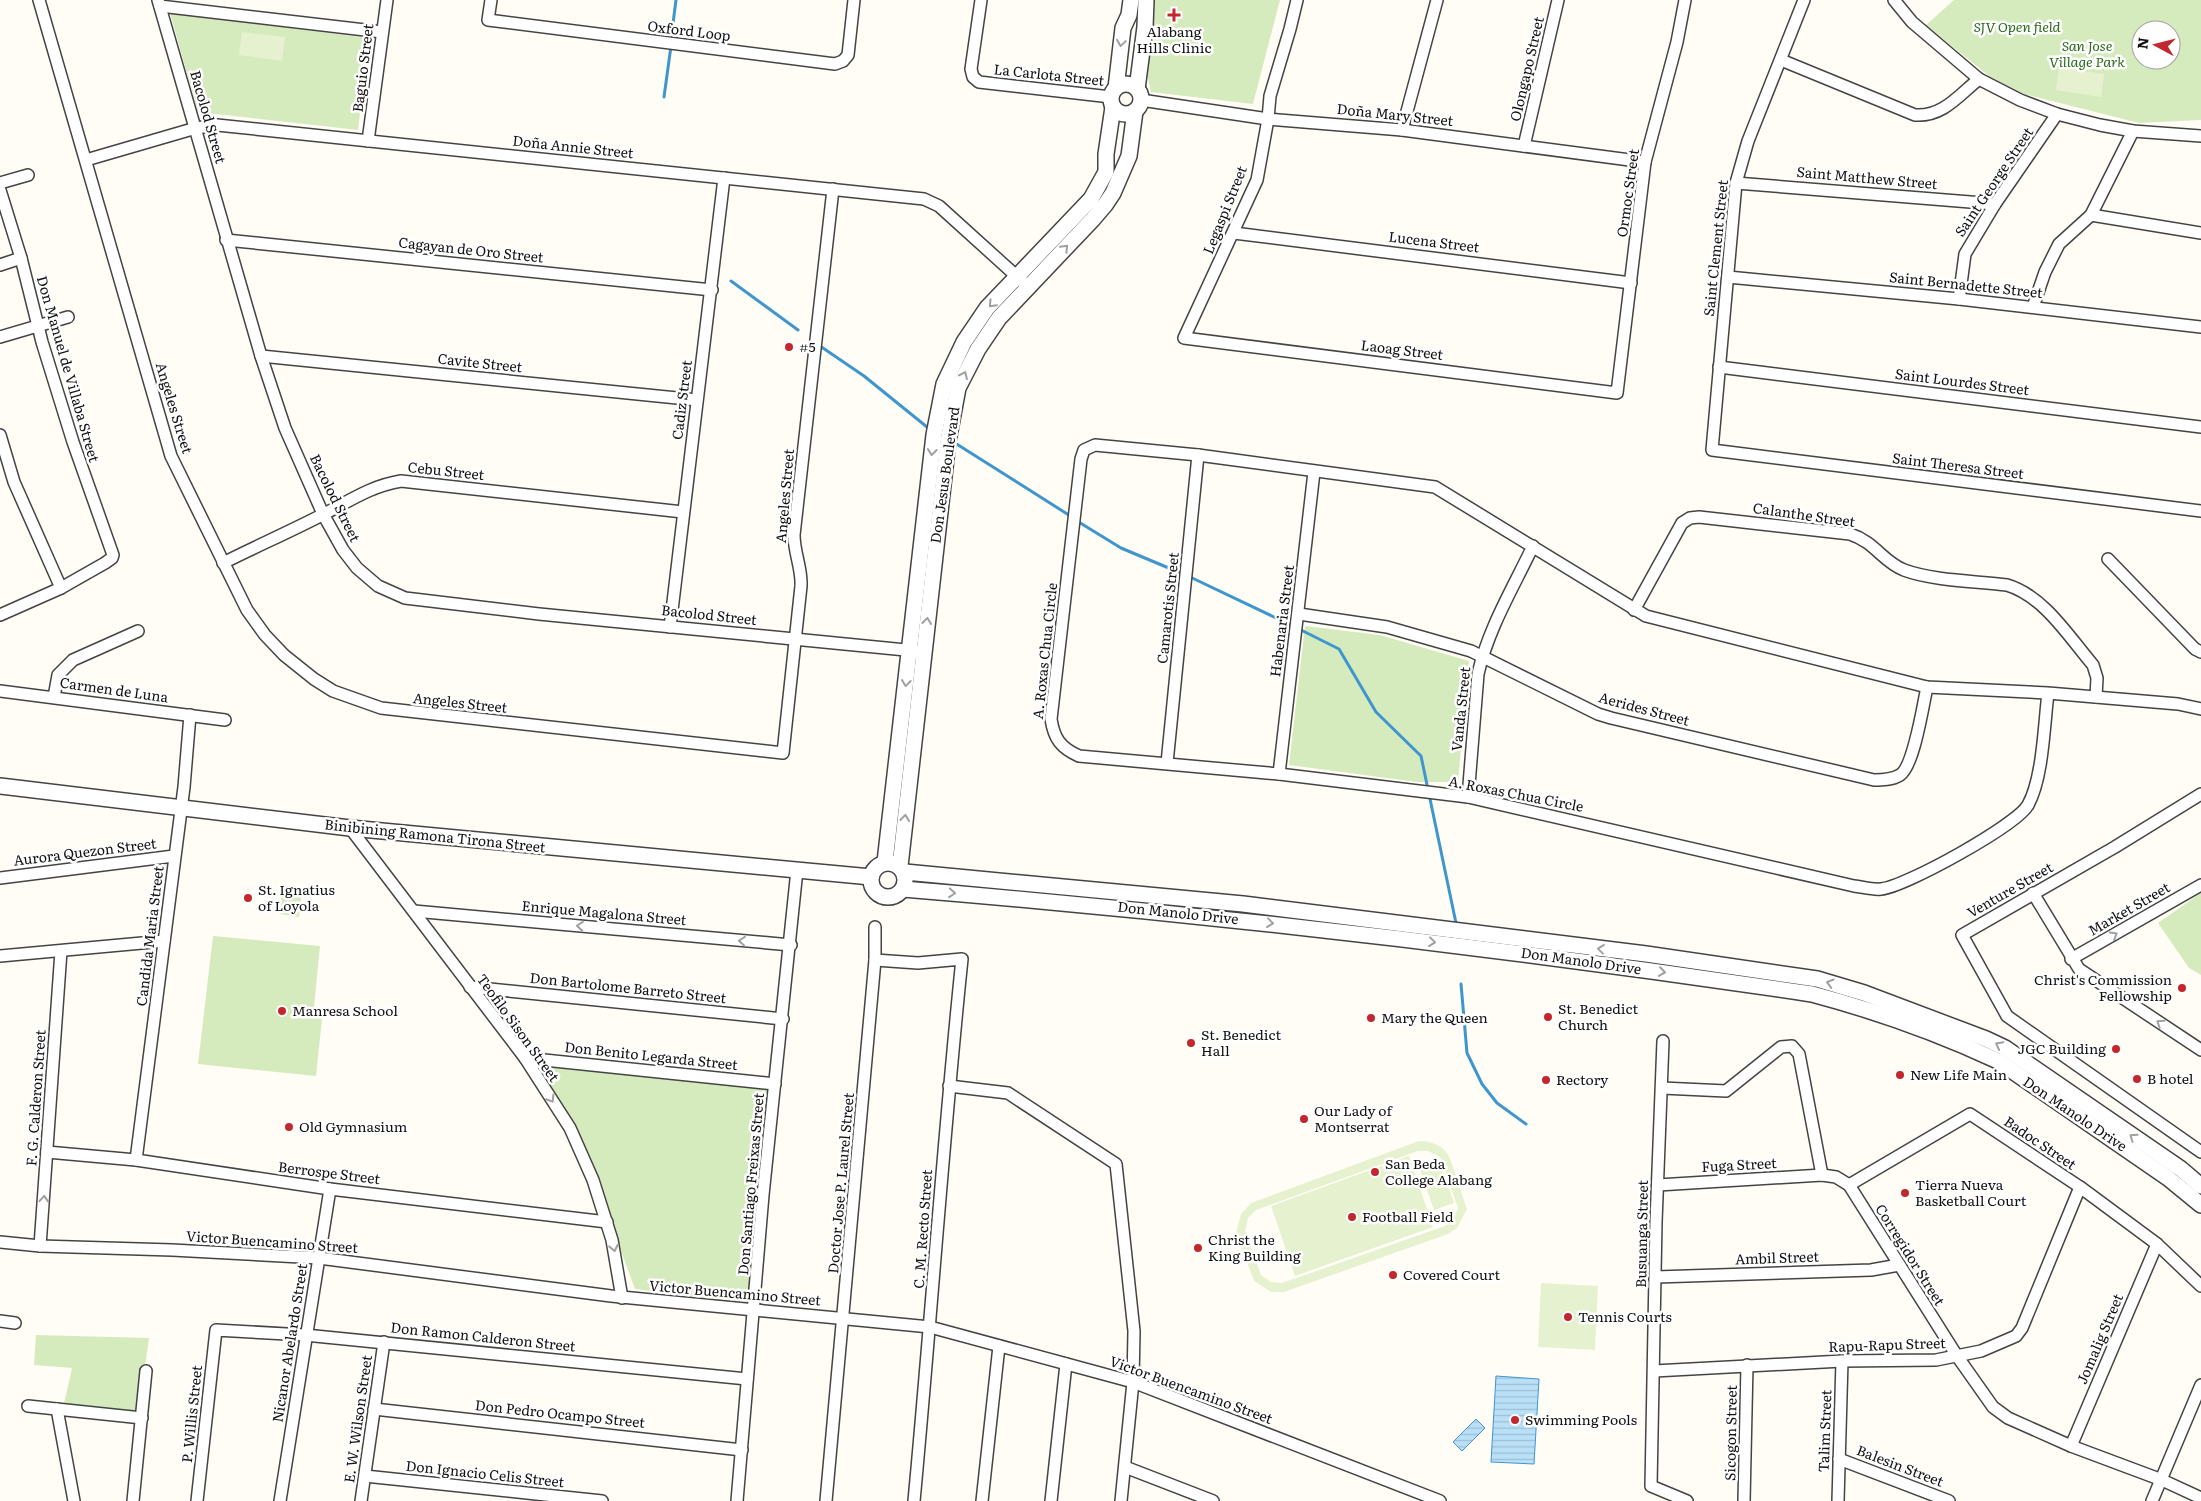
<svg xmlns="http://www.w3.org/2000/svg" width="2201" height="1501" viewBox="0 0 2201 1501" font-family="Literata,serif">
<defs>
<pattern id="water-rules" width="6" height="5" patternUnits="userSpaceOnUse" patternTransform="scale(1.25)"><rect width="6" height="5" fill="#b9e0f7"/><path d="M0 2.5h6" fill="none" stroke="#9ebfd3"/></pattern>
</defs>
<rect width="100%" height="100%" fill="#fffdf5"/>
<g fill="#d5ebbd" fill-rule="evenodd">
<path d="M1153 0H1280L1253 104 1151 92 1146 70Z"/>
<path d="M1954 0H2201V120L2139 123 2024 94 1989 76 1926 25ZM2141 30H2171V60H2141Z"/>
<path d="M170 13 369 38 358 130 198 112Z"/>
<path d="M1305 626 1380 635 1469 661 1458 782H1417L1289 765Z"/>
<path d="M283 887 302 889 299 917 279 914Z"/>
<path d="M2201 893V975L2189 968 2158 923Z"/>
<path d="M213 936 320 946 313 1017 322 1019 316 1076 198 1064Z"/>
<path d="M540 1067 773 1085 749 1304 635 1289 589 1163Z"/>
<path d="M36 1335 149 1338 138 1416 63 1408 72 1368 34 1365Z"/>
</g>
<g fill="#e6f2cf" fill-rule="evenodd">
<path d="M242 32 285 37 282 61 239 55Z"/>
<path d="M2059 68 2104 74 2101 97 2056 90Z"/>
<path d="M1419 1141C1430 1141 1440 1144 1447 1153 1453 1163 1462 1196 1467 1209L1457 1228 1448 1234 1284 1292H1271L1254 1281 1236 1233 1241 1214 1251 1203ZM1418 1151H1428L1440 1157 1458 1208 1453 1220 1445 1226 1282 1283 1271 1282 1261 1275 1245 1231 1248 1218 1256 1210Z"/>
<path d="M1409 1156 1433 1227 1295 1276 1271 1206Z"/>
<path d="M1440 1163 1454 1203 1434 1210 1420 1170Z"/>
<path d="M1541 1283 1598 1286 1595 1350 1538 1347Z"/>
</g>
<g fill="url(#water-rules)" stroke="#3f96cf">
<path d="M1496 1376 1539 1379 1534 1464 1491 1462Z"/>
<path d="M1476 1419 1485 1428 1462 1451 1453 1442Z"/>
</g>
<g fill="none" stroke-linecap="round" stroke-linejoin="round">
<g stroke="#3f96cf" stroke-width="3">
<path d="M671 39 676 0"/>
<path d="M664 97 671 46"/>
<path d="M731 281 798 330"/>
<path d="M820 346 864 376 927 427"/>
<path d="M955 443 1072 517"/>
<path d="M1077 521 1121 548 1183 574"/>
<path d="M1188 576 1293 626"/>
<path d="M1299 629 1339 649 1376 712 1421 756 1456 923"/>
<path d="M1461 984 1467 1053 1482 1084 1497 1103 1526 1124"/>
</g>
<g stroke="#444" stroke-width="14">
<g id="minor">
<path d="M39 0 171 456 247 610 265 635 284 655 314 679 333 691 381 708 783 753 801 586C802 568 794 553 794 535L833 189"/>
<path d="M158 0 261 356 285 428 323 514 343 550 357 568 378 586 405 598 539 614 916 651"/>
<path d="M491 0 488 20 835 64 843 61 848 55 854 0"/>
<path d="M981 0 971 69 973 77 979 82 1111 97"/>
<path d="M1297 0 1290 29 1270 96 1268 119 1257 180 1184 338 1617 393 1645 162 1677 42 1685 0"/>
<path d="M1804 0 1748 141 1736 183 1712 450 2201 511"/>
<path d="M1894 0 1912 22 1979 79 2020 100 2057 114 2100 125 2133 131 2201 136"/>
<path d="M160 6 382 32"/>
<path d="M1781 60 1915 115C1943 117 1959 95 1979 79"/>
<path d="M1141 100 1268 119 1402 130 1645 162"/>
<path d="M1402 130 1437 0"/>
<path d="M368 141 387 0"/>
<path d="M1524 146 1558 0"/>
<path d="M86 160 196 128 217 125 924 199 939 206 1023 282"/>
<path d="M0 183 28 175"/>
<path d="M1736 183 1995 204"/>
<path d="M0 190 21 258 42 342 73 442 113 555 112 558 105 563 61 588 0 615"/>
<path d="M2091 215 2201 233"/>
<path d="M1234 233 1631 283"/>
<path d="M226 240 712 290"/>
<path d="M0 265 21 258"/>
<path d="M1728 277 1959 299 2201 327"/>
<path d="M1959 299 1965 254 1995 204 2057 114"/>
<path d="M2033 307 2045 272 2059 244 2091 215 2133 131"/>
<path d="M0 337 68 317"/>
<path d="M261 356 697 400"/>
<path d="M1719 367 2201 427"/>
<path d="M0 435 14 482 61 588"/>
<path d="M2108 559 2195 649 2201 652"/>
<path d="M223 563C257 546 291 531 324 514 351 500 371 486 401 481L683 512"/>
<path d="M1634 610 1682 523 1690 518 1699 517 1850 534C1875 542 1883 562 1904 570 1934 581 1975 581 2007 585 2044 596 2069 637 2093 665L2097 678 2096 697"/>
<path d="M1299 614 1387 627 1471 651 1598 714 1611 718 1874 780C1882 780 1892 780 1900 775 1914 766 1923 705 1927 687"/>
<path d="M670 627 724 178"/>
<path d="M0 691 225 720"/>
<path d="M2048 693C2044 725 2043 778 2028 805 2017 825 1905 887 1881 889 1872 890 1863 887 1854 886L1468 797 1279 774 1079 756C1061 748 1054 739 1051 719L1081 459 1084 450 1095 445 1198 455 1435 487 1646 616 1927 687 2048 693 2178 704 2201 709"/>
<path d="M54 697 58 675 73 660 138 631"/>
<path d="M1167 763 1198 455"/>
<path d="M1279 774 1314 472"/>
<path d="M2201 794 2115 847 1962 935 2007 1016 2201 1152"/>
<path d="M1468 797 1478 674C1488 629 1513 588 1533 546"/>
<path d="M350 828 525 1058 570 1128 593 1180 612 1240 622 1298"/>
<path d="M0 878 174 856"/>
<path d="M2033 893 2079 969 2201 1050"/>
<path d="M414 911 791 945"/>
<path d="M0 956 164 941"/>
<path d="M2071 959 2201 885"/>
<path d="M875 960 918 963 962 959C943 1140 931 1321 914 1501"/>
<path d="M470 987 783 1019"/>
<path d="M1663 1041 1656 1222 1651 1486 1687 1501"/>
<path d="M525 1058 775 1084"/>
<path d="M949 1086 1008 1093 1116 1164 1134 1331 1133 1382 1121 1501"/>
<path d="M1662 1088 1726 1091 1781 1047 1792 1046 1799 1054 1822 1175"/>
<path d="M47 1152 136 1160 330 1189 607 1222"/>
<path d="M136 1160 184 787 190 715"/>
<path d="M1658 1185 1822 1175 1836 1177 1849 1185 1957 1356 1993 1407 2008 1418 2071 1446 2162 1480 2201 1498"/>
<path d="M1849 1185 1970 1114 2080 1187 2157 1244 2201 1286"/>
<path d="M0 1242 40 1246 172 1250 319 1258 611 1296 930 1327 1133 1382 1440 1501"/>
<path d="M40 1246 61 951"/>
<path d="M1656 1277 1871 1270 1899 1265"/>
<path d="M0 1321 15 1323"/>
<path d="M1654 1371 1842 1361 1936 1360 1981 1351 2016 1336 2022 1328 2080 1187"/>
<path d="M28 1406 142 1418"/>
<path d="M57 1409 74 1501"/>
<path d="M374 1409 742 1450"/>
<path d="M2071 1446 2157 1244"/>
<path d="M1839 1459 1949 1501"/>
<path d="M1125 1467 1213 1501"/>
<path d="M365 1476 602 1501"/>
<path d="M133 1501 146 1371"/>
<path d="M197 1501 216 1330 305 1335 747 1379"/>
<path d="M280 1501 330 1189"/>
<path d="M361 1501 384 1342"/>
<path d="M737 1501 763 1195 797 870"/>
<path d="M826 1501 875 960V927"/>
<path d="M982 1501 999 1346"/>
<path d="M1051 1501 1066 1364"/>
<path d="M1744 1501 1747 1365"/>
<path d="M1838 1501 1842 1361"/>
<path d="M2152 1501 2201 1385"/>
</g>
</g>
<g stroke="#444" stroke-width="18">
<g id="tertiary">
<circle cx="1126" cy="99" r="15"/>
<path d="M1116 88 1123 28 1129 15 1131 0"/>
<path d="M1137 89 1145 27 1146 0"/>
<path d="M0 786 350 828 871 877"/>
<path d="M885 862 934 435 944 384 964 342 987 308 1091 199 1106 172V154L1113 107"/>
<circle cx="888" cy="880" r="17"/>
<path d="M900 866 948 441 958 388 978 349 999 318 1093 219 1105 205 1113 193 1129 156 1135 111"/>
<path d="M905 872 1243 904 1646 954 1817 979 1864 993 1986 1039 2005 1048 2181 1169 2201 1186"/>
<path d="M903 889C1208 914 1510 949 1812 994 1876 1011 1938 1033 1998 1061L2168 1178 2201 1205"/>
</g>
</g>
<use href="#minor" stroke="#fff" stroke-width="11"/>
<use href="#tertiary" stroke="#fff" stroke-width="15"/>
</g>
<defs><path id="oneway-chevron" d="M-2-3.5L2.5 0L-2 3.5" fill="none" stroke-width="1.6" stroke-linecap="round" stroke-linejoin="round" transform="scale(1.25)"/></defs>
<g stroke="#a0a0a0">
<use href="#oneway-chevron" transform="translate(1121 43) rotate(98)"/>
<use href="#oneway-chevron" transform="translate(1065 248) rotate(-46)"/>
<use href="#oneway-chevron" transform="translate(992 304) rotate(133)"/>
<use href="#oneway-chevron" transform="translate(964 375) rotate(-65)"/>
<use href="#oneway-chevron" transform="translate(932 452) rotate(96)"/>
<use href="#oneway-chevron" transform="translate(927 621) rotate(-83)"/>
<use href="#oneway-chevron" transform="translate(906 683) rotate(97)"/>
<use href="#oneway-chevron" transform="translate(905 818) rotate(-84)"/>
<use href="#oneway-chevron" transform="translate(952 893) rotate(5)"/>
<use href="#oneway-chevron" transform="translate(1270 923) rotate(7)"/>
<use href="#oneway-chevron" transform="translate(580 926) rotate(-175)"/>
<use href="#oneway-chevron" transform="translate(2114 935) rotate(-30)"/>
<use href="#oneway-chevron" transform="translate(742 941) rotate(-175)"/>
<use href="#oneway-chevron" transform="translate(1432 942) rotate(7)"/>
<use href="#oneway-chevron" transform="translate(1601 949) rotate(-173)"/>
<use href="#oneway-chevron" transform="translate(1662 972) rotate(8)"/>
<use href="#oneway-chevron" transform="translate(1830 983) rotate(-164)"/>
<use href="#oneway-chevron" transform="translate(2160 1023) rotate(-147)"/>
<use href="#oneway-chevron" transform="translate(1999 1045) rotate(-152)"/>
<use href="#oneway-chevron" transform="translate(551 1099) rotate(58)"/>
<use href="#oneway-chevron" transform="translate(2133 1137) rotate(-145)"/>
<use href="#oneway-chevron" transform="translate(44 1199) rotate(-86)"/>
<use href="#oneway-chevron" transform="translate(614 1248) rotate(79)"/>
</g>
<g fill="#c4262e" stroke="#fff" stroke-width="2">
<path d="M1171.5 7.5h5v5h5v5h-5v5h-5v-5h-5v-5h5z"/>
<circle cx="789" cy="347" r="5"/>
<circle cx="248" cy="898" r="5"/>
<circle cx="2182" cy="988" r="5"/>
<circle cx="282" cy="1011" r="5"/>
<circle cx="1548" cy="1017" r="5"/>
<circle cx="1371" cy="1018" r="5"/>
<circle cx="1191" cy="1043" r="5"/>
<circle cx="2116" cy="1049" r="5"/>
<circle cx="1900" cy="1075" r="5"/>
<circle cx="2137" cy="1079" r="5"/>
<circle cx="1546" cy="1080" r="5"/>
<circle cx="1304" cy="1119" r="5"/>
<circle cx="289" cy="1127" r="5"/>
<circle cx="1375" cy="1172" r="5"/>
<circle cx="1905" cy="1193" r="5"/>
<circle cx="1352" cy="1217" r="5"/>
<circle cx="1198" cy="1248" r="5"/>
<circle cx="1393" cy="1275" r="5"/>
<circle cx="1568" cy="1317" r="5"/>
<circle cx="1515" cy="1420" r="5"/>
</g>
<g text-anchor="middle" stroke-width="5" stroke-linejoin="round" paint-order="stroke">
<g font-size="14" font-style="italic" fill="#2f6b1f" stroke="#fff">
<text x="2017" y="32">SJV Open field</text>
<text x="2087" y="51">San Jose<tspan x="2087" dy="16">Village Park</tspan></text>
</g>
<g font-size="14" fill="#111" stroke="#fff">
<text transform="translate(689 31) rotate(7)" y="5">Oxford Loop</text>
<text transform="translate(363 68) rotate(-83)" y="5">Baguio Street</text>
<text transform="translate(1527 69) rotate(-77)" y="5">Olongapo Street</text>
<text transform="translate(1049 75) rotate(6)" y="5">La Carlota Street</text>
<text transform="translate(1395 115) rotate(6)" y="5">Doña Mary Street</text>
<text transform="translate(208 117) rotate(74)" y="5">Bacolod Street</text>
<text transform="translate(573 147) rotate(6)" y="5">Doña Annie Street</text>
<text transform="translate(1867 178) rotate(5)" y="5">Saint Matthew Street</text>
<text transform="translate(1994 182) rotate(-56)" y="5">Saint George Street</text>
<text transform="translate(1628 193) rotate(-82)" y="5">Ormoc Street</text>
<text transform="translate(1225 210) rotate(-68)" y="5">Legaspi Street</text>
<text transform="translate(1434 242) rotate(7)" y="5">Lucena Street</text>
<text transform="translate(1716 248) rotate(-84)" y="5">Saint Clement Street</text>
<text transform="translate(471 250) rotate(6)" y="5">Cagayan de Oro Street</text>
<text transform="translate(1966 285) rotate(6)" y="5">Saint Bernadette Street</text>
<text transform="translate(1402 350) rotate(7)" y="5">Laoag Street</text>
<text transform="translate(480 363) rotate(6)" y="5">Cavite Street</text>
<text transform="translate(68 369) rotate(74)" y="5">Don Manuel de Villaba Street</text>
<text transform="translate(1962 382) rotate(7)" y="5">Saint Lourdes Street</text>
<text transform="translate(682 400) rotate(-83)" y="5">Cadiz Street</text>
<text transform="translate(174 408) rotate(73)" y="5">Angeles Street</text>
<text transform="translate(1958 466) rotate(7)" y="5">Saint Theresa Street</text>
<text transform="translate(446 471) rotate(6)" y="5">Cebu Street</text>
<text transform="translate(945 475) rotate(-82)" y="5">Don Jesus Boulevard</text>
<text transform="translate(785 496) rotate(-85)" y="5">Angeles Street</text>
<text transform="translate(335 498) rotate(64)" y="5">Bacolod Street</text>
<text transform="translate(1804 515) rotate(8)" y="5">Calanthe Street</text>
<text transform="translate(1168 608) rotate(-84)" y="5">Camarotis Street</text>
<text transform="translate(709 615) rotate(6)" y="5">Bacolod Street</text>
<text transform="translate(1282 621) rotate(-83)" y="5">Habenaria Street</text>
<text transform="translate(1045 651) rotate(-84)" y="5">A. Roxas Chua Circle</text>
<text transform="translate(114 690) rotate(8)" y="5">Carmen de Luna</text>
<text transform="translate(460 703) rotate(6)" y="5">Angeles Street</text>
<text transform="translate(1461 709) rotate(-84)" y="5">Vanda Street</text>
<text transform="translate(1644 709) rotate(15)" y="5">Aerides Street</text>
<text transform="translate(1516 794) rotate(11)" y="5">A. Roxas Chua Circle</text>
<text transform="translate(435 836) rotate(6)" y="5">Binibining Ramona Tirona Street</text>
<text transform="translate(85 852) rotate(-7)" y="5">Aurora Quezon Street</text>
<text transform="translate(2010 890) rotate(-30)" y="5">Venture Street</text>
<text transform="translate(2129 909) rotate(-30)" y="5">Market Street</text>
<text transform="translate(604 913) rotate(5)" y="5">Enrique Magalona Street</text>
<text transform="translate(1178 913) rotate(6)" y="5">Don Manolo Drive</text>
<text transform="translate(150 936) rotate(-83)" y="5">Candida Maria Street</text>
<text transform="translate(1581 961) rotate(8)" y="5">Don Manolo Drive</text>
<text transform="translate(628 988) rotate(6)" y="5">Don Bartolome Barreto Street</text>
<text transform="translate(518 1028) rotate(54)" y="5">Teofilo Sison Street</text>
<text transform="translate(651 1056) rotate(6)" y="5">Don Benito Legarda Street</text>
<text transform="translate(36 1098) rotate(-86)" y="5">F. G. Calderon Street</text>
<text transform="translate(2075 1114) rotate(34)" y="5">Don Manolo Drive</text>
<text transform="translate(2040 1143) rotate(34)" y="5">Badoc Street</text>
<text transform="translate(1739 1165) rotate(-3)" y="5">Fuga Street</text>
<text transform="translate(329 1173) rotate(7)" y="5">Berrospe Street</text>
<text transform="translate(841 1183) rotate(-85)" y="5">Doctor Jose P. Laurel Street</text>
<text transform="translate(751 1184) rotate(-85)" y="5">Don Santiago Freixas Street</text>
<text transform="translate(923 1229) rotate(-86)" y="5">C. M. Recto Street</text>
<text transform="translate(1642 1234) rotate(-89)" y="5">Busuanga Street</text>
<text transform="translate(272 1242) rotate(4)" y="5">Victor Buencamino Street</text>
<text transform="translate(1910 1255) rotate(58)" y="5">Corregidor Street</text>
<text transform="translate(1777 1258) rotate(-2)" y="5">Ambil Street</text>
<text transform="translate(735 1293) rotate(5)" y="5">Victor Buencamino Street</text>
<text transform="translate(483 1337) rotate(6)" y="5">Don Ramon Calderon Street</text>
<text transform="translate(2100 1339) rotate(-67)" y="5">Jomalig Street</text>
<text transform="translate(290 1343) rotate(-81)" y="5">Nicanor Abelardo Street</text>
<text transform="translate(1887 1345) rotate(-2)" y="5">Rapu-Rapu Street</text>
<text transform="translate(1191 1390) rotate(20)" y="5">Victor Buencamino Street</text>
<text transform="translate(192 1414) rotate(-84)" y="5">P. Willis Street</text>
<text transform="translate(560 1414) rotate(6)" y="5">Don Pedro Ocampo Street</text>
<text transform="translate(358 1419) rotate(-82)" y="5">E. W. Wilson Street</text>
<text transform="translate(1825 1431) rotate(-88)" y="5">Talim Street</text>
<text transform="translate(1731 1433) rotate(-89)" y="5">Sicogon Street</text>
<text transform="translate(1900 1466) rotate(21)" y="5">Balesin Street</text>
<text transform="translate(485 1474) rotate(6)" y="5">Don Ignacio Celis Street</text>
</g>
<g font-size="14" fill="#111" stroke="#fff" text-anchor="start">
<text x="1174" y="37" text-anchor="middle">Alabang<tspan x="1174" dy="16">Hills Clinic</tspan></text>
<text x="799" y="352">#5</text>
<text x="258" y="895">St. Ignatius<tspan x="258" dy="16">of Loyola</tspan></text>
<text x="2172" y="985" text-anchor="end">Christ's Commission<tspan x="2172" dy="16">Fellowship</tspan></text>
<text x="1558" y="1014">St. Benedict<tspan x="1558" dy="16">Church</tspan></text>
<text x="292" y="1016">Manresa School</text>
<text x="1381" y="1023">Mary the Queen</text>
<text x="1201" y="1040">St. Benedict<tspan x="1201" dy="16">Hall</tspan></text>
<text x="2106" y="1054" text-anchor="end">JGC Building</text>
<text x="1910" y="1080">New Life Main</text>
<text x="2147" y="1084">B hotel</text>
<text x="1556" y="1085">Rectory</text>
<text x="1314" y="1116">Our Lady of<tspan x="1314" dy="16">Montserrat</tspan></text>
<text x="299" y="1132">Old Gymnasium</text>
<text x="1385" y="1169">San Beda<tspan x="1385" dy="16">College Alabang</tspan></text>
<text x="1915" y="1190">Tierra Nueva<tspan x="1915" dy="16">Basketball Court</tspan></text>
<text x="1362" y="1222">Football Field</text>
<text x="1208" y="1245">Christ the<tspan x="1208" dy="16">King Building</tspan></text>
<text x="1403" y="1280">Covered Court</text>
<text x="1578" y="1322">Tennis Courts</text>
<text x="1525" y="1425">Swimming Pools</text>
</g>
</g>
<g transform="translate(2156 45) rotate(277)"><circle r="24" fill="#ffffff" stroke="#a0a0a0"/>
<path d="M0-4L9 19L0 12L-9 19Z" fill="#c4262e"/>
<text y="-8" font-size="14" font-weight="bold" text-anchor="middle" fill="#111111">N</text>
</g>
</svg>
